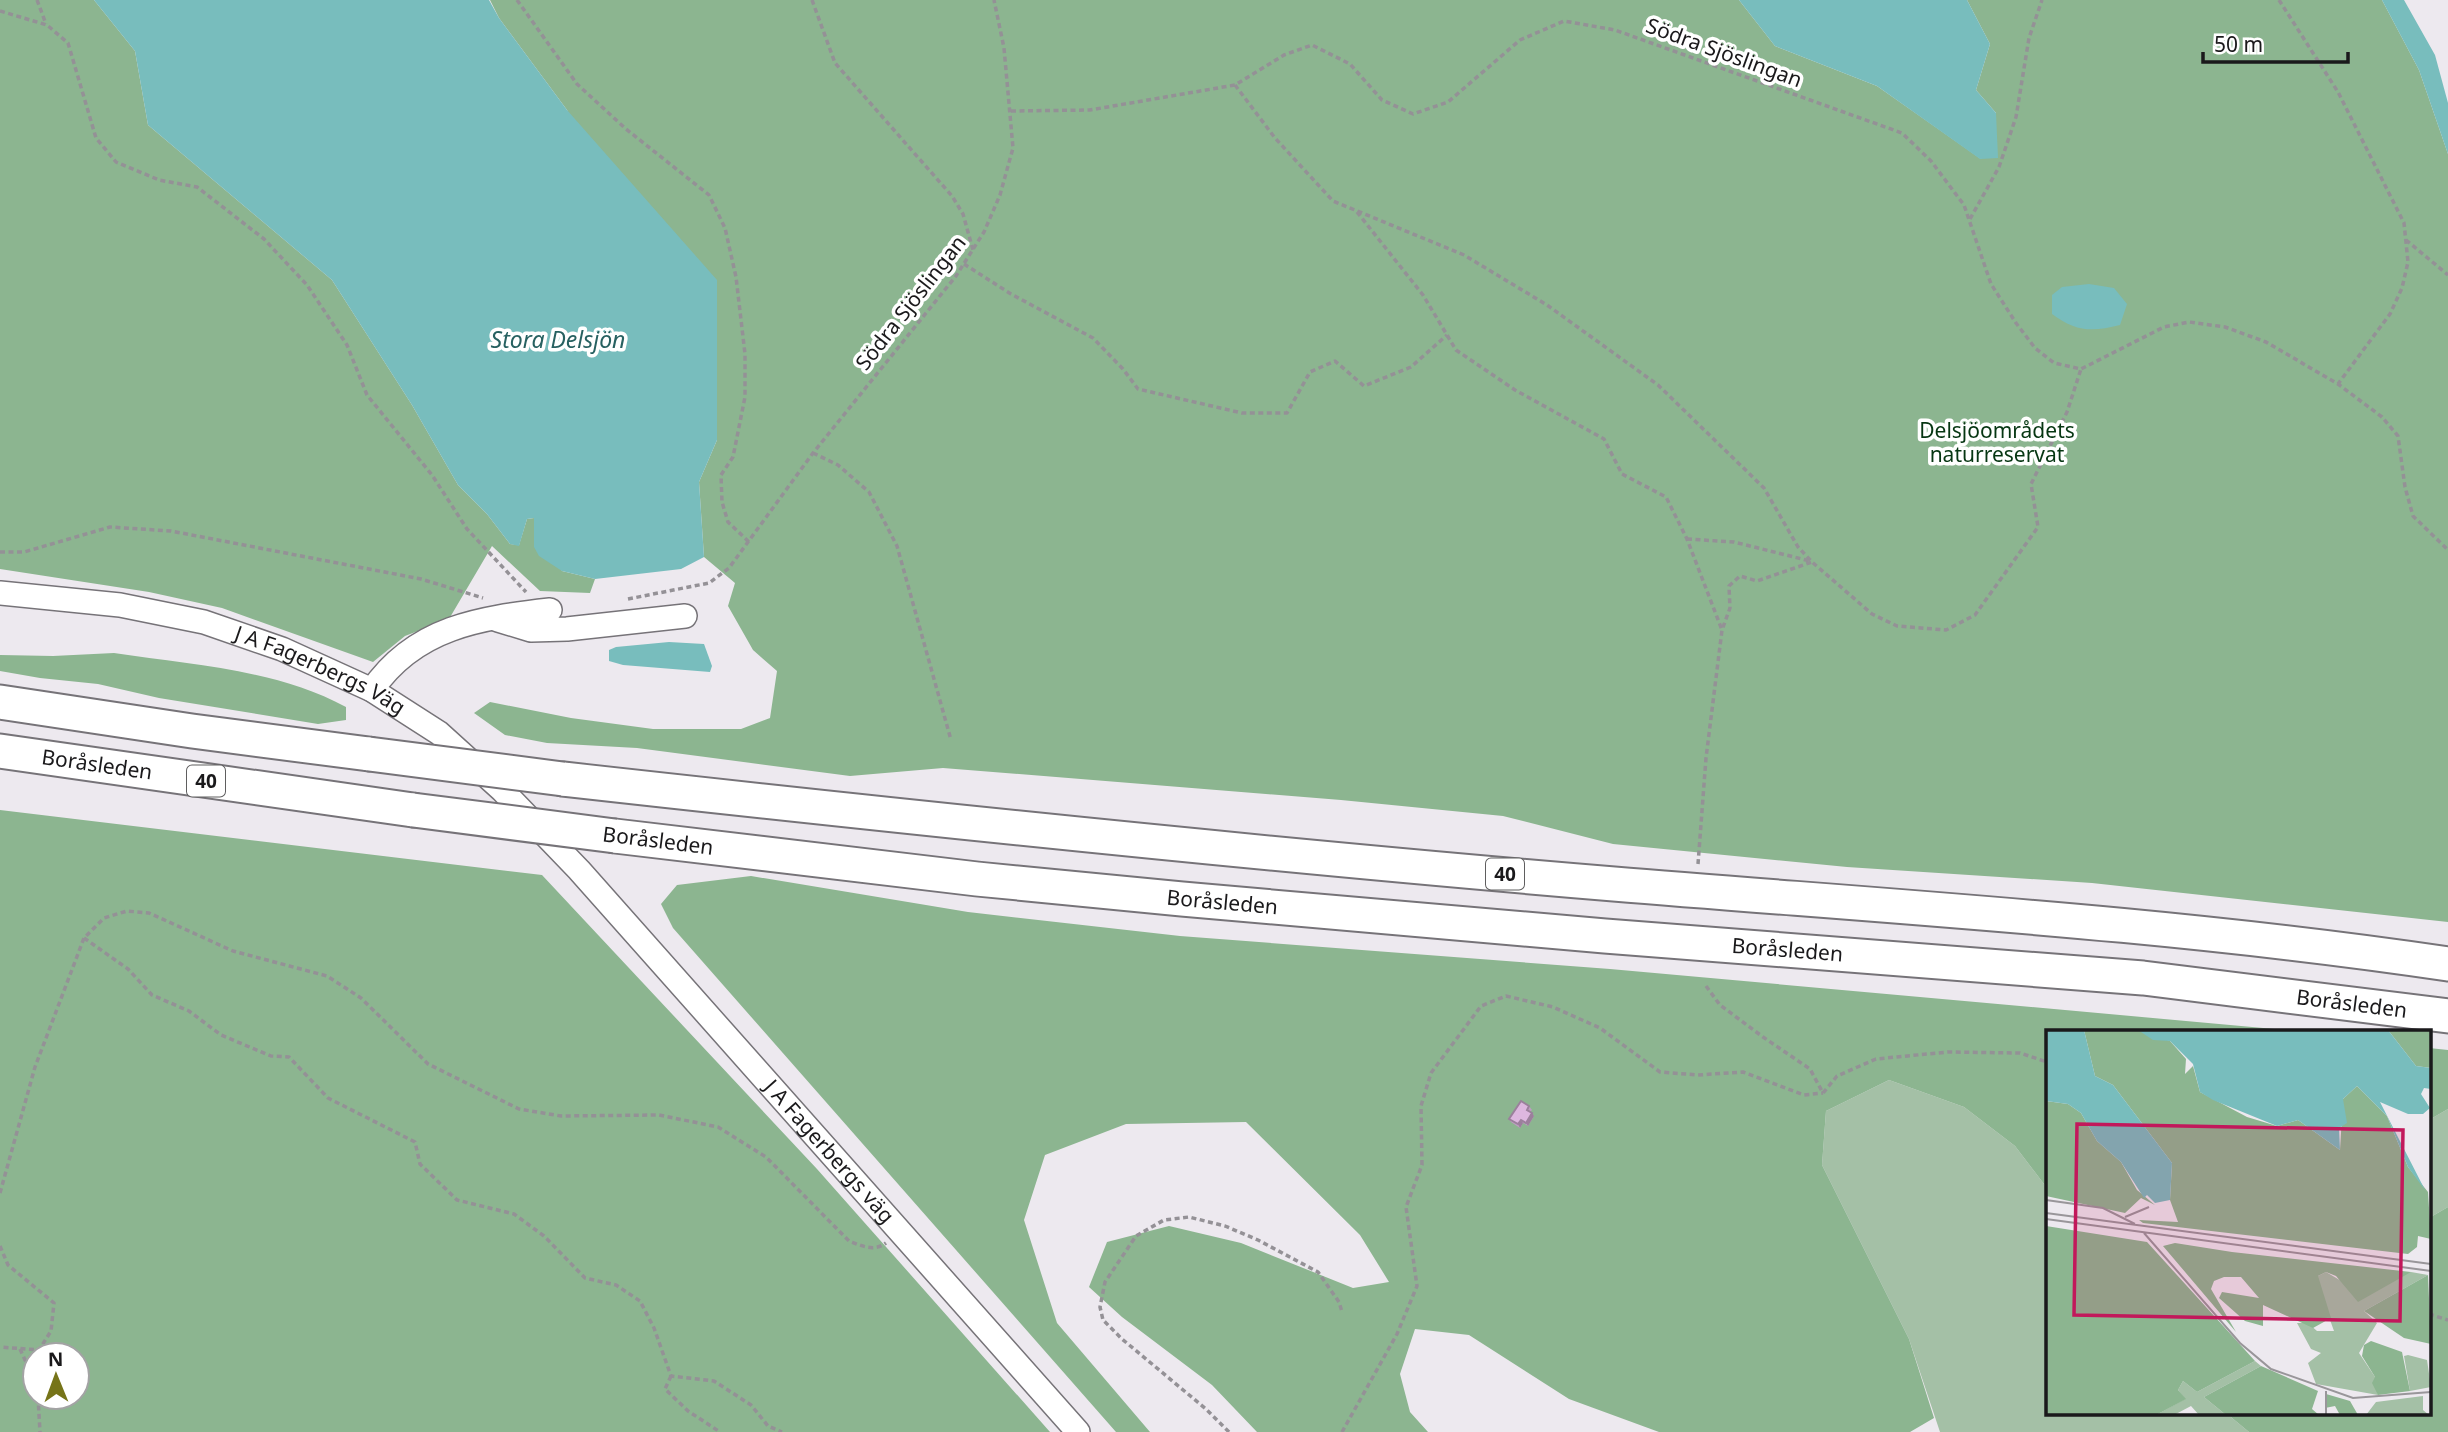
<svg xmlns="http://www.w3.org/2000/svg" width="2448" height="1432" viewBox="0 0 2448 1432" font-family="'Noto Sans',sans-serif">
<rect width="100%" height="100%" fill="#ede9ef"/>
<g fill="#a4c0a6">
<path d="M1889 1080 1964 1107 2015 1146 2047 1188V1413H2226L2249 1432H1940L1909 1339 1822 1165 1826 1111Z"/>
<path d="M2448 1109V1207L2429 1218V1120Z"/>
</g>
<g fill="#8cb590" fill-rule="evenodd">
<path d="M0 0H94L135 51 148 125 332 280 412 405 458 485 487 514 510 544 519 545 527 519 534 518 535 525 562 571 595 579 590 593 540 591 492 546 449 619 405 636 373 662 222 608 149 592 0 569Z"/>
<path d="M490 0H1739L1775 46 1877 86 1981 159 1996 113 1976 90 1990 44 1967 0H2382L2419 70 2448 154V922L2092 883 1847 867 1613 844 1503 816 1341 800 943 768 850 776 637 748 547 743 505 735 474 713 490 702 571 718 653 729H741L770 718 777 671 753 650 728 606 735 583 704 557 699 482 717 440 567 110 499 18Z"/>
<path d="M114 653C192 665 276 669 346 707V720L318 724 159 698 98 684 40 678 0 671V655L53 656Z"/>
<path d="M0 810 542 875 817 1169 1050 1432H0ZM35 1355H77V1397H35Z"/>
<path d="M751 876 968 912 1180 936 1610 969 2297 1031H2047V1188L2015 1146 1964 1107 1889 1080 1826 1111 1822 1165 1909 1339 1934 1418 1910 1432H1659L1569 1399 1469 1335 1415 1329 1400 1374 1410 1412 1428 1432H1257L1212 1385 1122 1317 1089 1287 1107 1242 1169 1226 1241 1243 1353 1288 1389 1282 1360 1235 1246 1122 1126 1124 1045 1155 1024 1220 1057 1323 1150 1432H1116L673 928 661 904 677 885Z"/>
<path d="M2429 1048 2448 1050V1109L2429 1120Z"/>
<path d="M2448 1207V1432H2249L2226 1413H2429V1218Z"/>
</g>
<g fill="#78bdbd">
<path d="M94 0H489L499 18 567 110 717 280V440L699 482 704 557 681 569 595 579 562 571 539 556 534 547V518L527 519 519 546 510 544 487 514 458 485 412 405 332 280 148 125 135 51Z"/>
<path d="M1739 0H1967L1990 44 1976 90 1996 113 1998 158 1980 159 1877 86 1775 46Z"/>
<path d="M2382 0H2404L2435 55 2448 103V154L2419 70Z"/>
<path d="M2089 284 2114 288 2127 304 2120 325C2092 332 2076 332 2052 314V295L2062 287Z"/>
<path d="M669 642 704 644 712 666 710 672 623 665 609 661V650L616 647Z"/>
</g>
<g fill="none" stroke-linecap="round" stroke-linejoin="round">
<g stroke="#767378" stroke-width="26">
<g id="minor">
<path id="s1" d="M0 593 120 605 204 622 282 649 372 690 439 733 502 790 579 870 1078 1432"/>
<path d="M498 620 531 630 567 629 685 616"/>
<path d="M372 690C415 627 480 618 550 610"/>
</g>
</g>
<g stroke="#767378" stroke-width="37">
<g id="highway">
<path d="M0 702 192 731 369 754"/>
<path id="s2" d="M0 751 413 810"/>
<path d="M563 779C913 818 1263 855 1614 884 1893 907 2172 923 2448 964"/>
<path id="s3" d="M615 836 977 879 1182 899 1605 936 2143 978 2448 1016"/>
</g>
</g>
<g stroke="#949196" stroke-width="3.5" stroke-dasharray="5 3.5" stroke-linecap="butt">
<path d="M37 0 46 24"/>
<path d="M517 0 577 84 626 129 709 195 725 228 736 277 745 354V397L733 457 721 475 722 502 728 522 749 542"/>
<path d="M812 0 835 63 952 196 963 214 973 250"/>
<path d="M2279 0 2338 92 2404 223 2408 262 2402 288 2390 314 2338 384"/>
<path d="M0 11 47 25 68 43 96 138 116 162 159 180 197 187 264 239 307 285 347 345 367 395 432 475 467 529 526 592"/>
<path d="M1235 85 1275 138 1333 201 1464 255 1547 305 1658 385 1764 488 1798 547 1812 562 1872 614 1897 626 1946 630 1975 615 2038 527 2031 484 2067 412 2081 369"/>
<path d="M1011 111 1090 110 1235 85 1284 55 1312 45 1350 64 1382 100 1413 114 1448 102 1520 40 1564 21 1615 30 1902 133 1931 161 1964 205 1991 284 2016 323 2035 348 2054 363 2081 369 2164 327 2189 322 2225 327 2266 342 2338 384 2382 417 2398 436 2405 487 2413 516 2448 550"/>
<path d="M1357 212 1423 295 1456 350 1515 390 1604 439 1622 474 1666 497 1687 539 1722 630"/>
<path d="M1970 219 1999 167 2016 117 2029 38 2042 0"/>
<path d="M2406 240 2448 275"/>
<path d="M964 264 1011 294 1093 338 1123 369 1138 389 1242 413H1287L1310 372 1335 361 1364 386 1411 367 1447 335"/>
<path d="M813 453 838 465 869 492 897 546 951 740"/>
<path d="M1687 539 1734 542 1810 561"/>
<path d="M0 552H24L110 527 171 531 421 579 483 598"/>
<path d="M628 599 709 583 729 568 813 453 956 276 984 232 1000 195 1013 148 1004 48 994 0"/>
<path d="M1698 864 1706 758 1722 630 1730 608 1729 586 1740 576 1757 581 1812 562"/>
<path d="M84 938 128 969 152 995 189 1011 221 1035 271 1056 289 1057 328 1098 415 1142 420 1164 457 1200 514 1214 544 1236 585 1278 616 1285 640 1301 654 1328 671 1376 714 1381 751 1405 768 1426 782 1432"/>
<path d="M1706 986 1720 1005 1763 1037 1810 1069 1823 1093 1837 1076 1876 1059 1948 1052 2020 1053 2047 1062"/>
<path d="M0 1193 35 1067 84 938 104 918 127 911 149 913 233 951 327 976 361 998 428 1064 519 1109 561 1116 659 1115 718 1127 766 1157 849 1241C862 1246 874 1252 886 1243"/>
<path d="M0 1246 8 1265 54 1303 51 1331 39 1350 0 1347"/>
<path d="M2429 1314 2448 1320"/>
<path d="M20 1349 35 1382"/>
<path d="M671 1376 665 1389 688 1411 720 1432"/>
<path d="M38 1397 40 1432"/>
<path d="M1229 1432 1206 1409 1122 1339 1103 1320 1100 1307 1105 1282 1136 1236 1164 1220 1189 1217 1225 1226 1258 1240 1318 1272 1339 1302 1342 1312"/>
<path d="M1342 1432 1397 1334 1417 1286 1406 1207 1422 1165 1421 1106 1431 1073 1481 1006 1506 996 1553 1007 1600 1028 1660 1072 1698 1075 1743 1072 1804 1095 1823 1093"/>
</g>
<use href="#minor" stroke="#fff" stroke-width="23"/>
<use href="#highway" stroke="#fff" stroke-width="33"/>
<g stroke="#767378" stroke-width="37" stroke-linecap="butt">
<g id="highway-bridge">
<path d="M369 754 563 779"/>
<path d="M413 810 615 836"/>
</g>
</g>
<use href="#highway-bridge" stroke="#fff" stroke-width="33"/>
</g>
<path fill="#be9dc0" d="M1529 1106 1532 1110 1530 1112 1534 1116 1528 1126 1523 1123 1520 1128 1511 1122 1509 1119Z"/>
<g fill="#9b809c">
<path d="M1532 1113 1534 1116 1528 1126 1526 1123Z"/>
<path d="M1521 1120 1523 1123 1520 1128 1518 1124Z"/>
</g>
<path fill="#ddb7df" stroke="#9b809c" stroke-width="2" d="M1521 1101 1529 1106 1527 1110 1532 1113 1526 1123 1521 1120 1518 1124 1509 1119Z"/>
<g text-anchor="middle" stroke-width="7" stroke-linejoin="round" paint-order="stroke">
<g fill="#fff" stroke="#5f5e5f" stroke-width="2">
<rect x="187" y="765.5" width="38" height="31" rx="5"/>
<rect x="1486" y="858.5" width="38" height="31" rx="5"/>
</g>
<g font-size="19" font-weight="bold" fill="#1a191b">
<text x="206" y="788">40</text>
<text x="1505" y="881">40</text>
</g>
<g font-size="21" fill="#1a191b" stroke="#fff">
<text transform="translate(1724 53) rotate(20)" y="7">Södra Sjöslingan</text>
<text transform="translate(911 303) rotate(-52)" y="7">Södra Sjöslingan</text>
<text dy="7" stroke="none"><textPath href="#s1" startOffset="332">J A Fagerbergs Väg</textPath></text>
<text dy="7" stroke="none"><textPath href="#s2" startOffset="98">Boråsleden</textPath></text>
<text transform="translate(658 841) rotate(7)" y="7">Boråsleden</text>
<text dy="7" stroke="none"><textPath href="#s3" startOffset="611">Boråsleden</textPath></text>
<text dy="7" stroke="none"><textPath href="#s3" startOffset="1178">Boråsleden</textPath></text>
<text dy="7" stroke="none"><textPath href="#s3" startOffset="1745">Boråsleden</textPath></text>
<text dy="7" stroke="none"><textPath href="#s1" startOffset="1040">J A Fagerbergs väg</textPath></text>
</g>
<g font-size="21" fill="#063612" stroke="#fff">
<text x="1997" y="438">Delsjöområdets<tspan x="1997" dy="24">naturreservat</tspan></text>
</g>
<g font-size="23" font-style="italic" fill="#276161" stroke="#fff">
<text x="558" y="348">Stora Delsjön</text>
</g>
</g>
<g transform="translate(2046 1030)">
<rect width="385" height="385" fill="#ede9ef"/>
<path d="M280 242 297 252 365 242 382 245 318 281 331 293 313 323 329 347 332 365 270 354 262 333 275 323 265 319 251 293H262L271 301H288L271 254 272 246ZM362 325 381 330 385 357 364 361 358 326ZM209 331 215 336 158 367 180 385H153L145 376 128 385H110L139 369 132 360 137 351 151 362ZM377 366V380L383 385H320L330 372Z" fill="#a4c0a6"/>
<path d="M38 0H92L124 11 140 29 139 44 147 36 154 62 201 87 231 96 252 90 294 120 297 69 311 56 341 86 362 137 382 162 385 209 372 206 371 217 362 224 97 193 93 190 132 192 124 170 126 133 67 55 49 46ZM342 0H385V38L370 36ZM0 71 22 74 35 83 51 111 75 132 91 160 109 175 95 168 79 183 0 166ZM0 196 101 212 209 331 151 362 137 351 132 360 140 369 110 385H0ZM129 213 186 222 365 242 312 272 290 246 280 242 272 246 285 288 267 298 217 275V296L199 291 173 268 176 262 213 268 195 247H178L168 251 165 259 190 302 117 216ZM382 245 385 314 358 308 318 281ZM325 311 356 322 364 361 332 365 326 353 329 347 316 326 318 315ZM215 336 272 361 266 379 273 385H180L158 367ZM280 364 304 371 312 385H294L289 376 279 378Z" fill="#8cb590"/>
<path d="M0 0H38L49 46 67 55 126 133 124 170 109 173 101 165 98 168 75 132 51 111 35 83 22 74 0 71ZM92 0H342L370 36 385 38V59L378 58 375 64 384 78 377 84H362L334 72 379 160 362 137 341 86 311 56 297 69 301 93 293 98 294 120 252 90 231 96 167 70 154 62 147 34 124 11 107 10Z" fill="#78bdbd"/>
<path fill="none" stroke="#99969a" stroke-width="2" d="M0 170 57 178 89 194M0 183 385 234M79 187 103 177M0 189 385 241M98 203 194 313 225 339 307 368 385 362M280 385V361"/>
<path fill="#c2185b" fill-opacity="0.15" stroke="#c2185b" stroke-width="3.5" d="M31 94 357 100 354 291 28 285Z"/>
<rect width="385" height="385" fill="none" stroke="#1a191b" stroke-width="3.5"/>
</g>
<g transform="translate(56 1376) rotate(359)"><circle r="33" fill="#ffffff" stroke="#a3a3a4" stroke-width="2"/>
<path d="M0-5L12 26L0 18L-12 26Z" fill="#767419"/>
<text y="-10" font-size="19" font-weight="bold" text-anchor="middle" fill="#1a191b">N</text>
</g>
<path d="M2203 52v10h145v-10" fill="none" stroke="#1a191b" stroke-width="3.5"/>
<text x="2214" y="52" font-size="21" fill="#1a191b" stroke="#ffffff" stroke-width="5" paint-order="stroke">50 m</text>
</svg>
